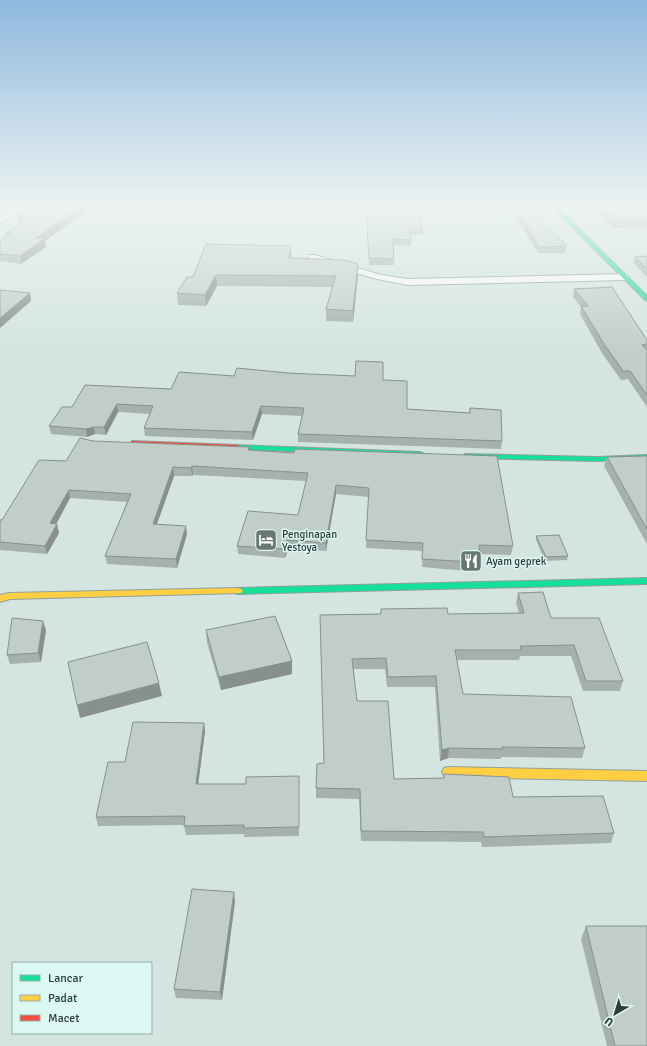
<svg xmlns="http://www.w3.org/2000/svg" width="647" height="1046" viewBox="0 0 647 1046" font-family="Signika,sans-serif">
<rect width="100%" height="100%" fill="#d4e5e1"/>
<g fill="none" stroke-linecap="round" stroke-linejoin="round">
<g stroke="#919f9c" stroke-width="2">
<path id="lane" d="M309 255H315L381 275 408 279 625 274 629 277 625 280 408 285 377 279 309 259Z"/>
</g>
<g stroke="#919f9c" stroke-width="2">
<path id="street" d="M12 207H27L0 223V214Z"/>
</g>
<g stroke="#919f9c" stroke-width="2">
<g id="fast">
<path d="M552 207H557L647 296V301L645 300Z"/>
<path d="M234 445 420 452 424 454 420 456 237 449 233 447Z"/>
<path d="M465 454 597 457 647 455V459L597 461 468 458H465L464 456Z"/>
<path d="M647 578V584L238 594 235 593 233 591 235 589 238 588Z"/>
</g>
</g>
<g stroke="#919f9c" stroke-width="2">
<g id="slow">
<path d="M238 588 241 589 243 591 241 593 10 599 0 602V595L9 593Z"/>
<path d="M448 767 647 771V781L448 777 444 776 442 772 444 768Z"/>
</g>
</g>
<g stroke="#919f9c" stroke-width="2">
<path id="jam" d="M132 441 237 445 241 447 237 449 135 445H132L131 443Z"/>
</g>
<use href="#lane" fill="#f9fbfa" fill-rule="evenodd"/>
<use href="#street" fill="#f9fbfa" fill-rule="evenodd"/>
<use href="#fast" fill="#16e098" fill-rule="evenodd"/>
<use href="#slow" fill="#ffcf43" fill-rule="evenodd"/>
<use href="#jam" fill="#f24e42" fill-rule="evenodd"/>
</g>
<g fill="#a6b1ab">
<path d="M34 207H92L45 241 46 247 21 264 0 261V241L7 236 6 233 19 224 18 218Z"/>
<path d="M366 207H416L423 229V235H411V246L393 245 394 259V265H369Z"/>
<path d="M510 207H530L567 246 565 253H538Z"/>
<path d="M597 207H647V227L613 228 596 212Z"/>
<path d="M291 256V258L358 275 353 322 326 321V309L332 287 217 286 206 306 178 305 177 293 193 277Z"/>
<path d="M647 256V277L633 263 635 257Z"/>
<path d="M574 289 647 340V407L628 379 621 380 602 353 580 314 581 307 573 297Z"/>
<path d="M288 373 383 380 407 409 469 413 470 408 502 441 501 449 298 442V434L302 416 262 414 253 440 145 436 144 428 150 414 118 412 106 435 95 434 87 437 51 434 49 426 72 407 171 389 234 376Z"/>
<path d="M93 441 294 453 513 546 511 555 480 554 481 562 480 571 455 570 422 567 423 551 366 548 369 497 336 494 326 551 288 548 285 558 238 554 237 546 298 515 306 481 193 475 192 476H174L157 524 187 534 177 568 107 564 105 556 127 502 70 498 56 524H57L59 533 47 554 0 550V520H2L66 461Z"/>
<path d="M647 456V544L604 466 607 457Z"/>
<path d="M536 536 568 556 567 560 545 561 536 540Z"/>
<path d="M518 593 551 618 623 681 620 691H583L571 656H520L519 660H457L463 694 585 748 582 758 501 757V759L448 758 440 761 435 687H387L385 669H353L357 701 394 779 443 778 444 774 513 797 614 833 611 843 482 847 481 842 361 841 359 799 316 798V788L324 763 320 615 381 614V609L448 614 519 613 516 603Z"/>
<path d="M46 630 41 662 10 664 7 655Z"/>
<path d="M206 630 292 661V674L221 690 207 643Z"/>
<path d="M204 723 205 732 198 784H246L299 776V836L244 837V834L186 835 184 825 98 826 96 817 125 762Z"/>
<path d="M235 901 222 1000 176 998 174 989Z"/>
<path d="M586 926 647 1046H607L581 939Z"/>
</g>
<g fill="#87908b">
<path d="M81 207H92L45 241 46 247 21 264 20 256 36 238Z"/>
<path d="M291 246V256L289 269V258Z"/>
<path d="M358 264V275L353 322V311Z"/>
<path d="M216 275 217 286 206 306 205 295Z"/>
<path d="M30 293 31 301 0 328V318Z"/>
<path d="M117 404 118 412 106 435 104 427Z"/>
<path d="M261 406 262 414 253 440 252 432Z"/>
<path d="M94 427 95 434 87 437 86 429Z"/>
<path d="M192 466 193 475 192 476 191 468Z"/>
<path d="M173 467 174 476 154 532 153 524Z"/>
<path d="M336 485V494L326 551V543Z"/>
<path d="M69 490 70 498 52 532 50 523Z"/>
<path d="M57 524 59 533 47 554 45 546Z"/>
<path d="M186 526 187 534 177 568 176 559Z"/>
<path d="M287 540 288 548 285 558V549Z"/>
<path d="M43 621 46 630 41 662 38 653Z"/>
<path d="M292 661V674L221 690 219 677Z"/>
<path d="M159 683 162 696 80 718 77 705Z"/>
<path d="M204 723 205 732 197 793 196 784Z"/>
<path d="M449 748 448 758 440 761 442 750Z"/>
<path d="M234 892 235 901 222 1000 220 992Z"/>
</g>
<g fill="#c1cec7" stroke="#87908b">
<path d="M34 207H81L36 238 44 239 20 256 0 254V241L12 233H6L27 219 18 218Z"/>
<path d="M366 207H416L423 229H410L411 240 393 239 394 259 369 258Z"/>
<path d="M515 207H530L567 246 539 247Z"/>
<path d="M602 207H647V219L615 220Z"/>
<path d="M206 244 291 246 289 258 344 260 358 264 353 311 326 309 336 276 216 275 205 295 177 293 187 277H193Z"/>
<path d="M647 256V269L635 257Z"/>
<path d="M612 287 647 340V344L642 345 647 350V395L630 371H623L604 344 581 306H588L574 289Z"/>
<path d="M0 290 30 293 0 318Z"/>
<path d="M356 361 383 362V380L407 381V409L470 413V408L501 410 502 441 298 434 304 408 261 406 252 432 144 428 153 406 117 404 104 427H94L86 429 49 426 62 407H72L85 385 171 389 179 372 234 376 237 368 288 373 355 376Z"/>
<path d="M80 438 93 441 249 447 248 450 294 453 295 449 497 456 513 546 479 545 481 562 456 561 422 559 423 543 366 540 369 488 336 485 326 543 287 540 285 549 237 546 248 511 298 515 308 473 192 466 191 468 173 467 153 524 186 526 176 559 105 556 131 494 69 490 50 523 57 524 45 546 0 542V520H2L39 460 66 461Z"/>
<path d="M647 456V529L607 457Z"/>
<path d="M559 535 568 556 546 557 536 536Z"/>
<path d="M543 592 551 618H599L623 681H586L574 645 520 646 521 650H455L463 694 571 697 585 748 502 747 503 749 449 748 442 750 436 676 388 677 386 658 352 659 357 701H388L394 779 444 778V774L509 777 513 797 603 796 614 833 484 837 483 832 361 831 360 789 316 788 317 764 324 763 320 615 381 614V609L447 608 448 614 524 613 518 593Z"/>
<path d="M275 616 292 661 219 677 206 630Z"/>
<path d="M12 618 43 621 38 653 7 655Z"/>
<path d="M147 642 159 683 77 705 68 662Z"/>
<path d="M133 722 204 723 196 784H246V777L299 776V827L244 828V825L184 826 185 816 96 817 108 762H125Z"/>
<path d="M192 889 234 892 220 992 174 989Z"/>
<path d="M586 926H647V1046H615Z"/>
</g>
<linearGradient id="sky" x2="0" y2="1"><stop stop-color="#8eb8de"/><stop offset="0.58" stop-color="#ecf3f2"/><stop offset="1" stop-color="#ecf3f2" stop-opacity="0"/></linearGradient>
<rect width="647" height="354" fill="url(#sky)"/>
<defs>
<g id="hotel-square" transform="scale(1.15)"><rect x="-9" y="-9" width="18" height="18" rx="4" fill="#697774" stroke="#dbf8f2"/><path d="M-6-4.5h1.5V1H6V5H4.5V3h-9V5H-6ZM-4 0a1.8 1.8 0 1 1 3.6 0ZM.5 0V-2.5h3Q6-2.5 6 0Z" fill="#fff"/></g>
<g id="restaurant-square" transform="scale(1.15)"><rect x="-9" y="-9" width="18" height="18" rx="4" fill="#697774" stroke="#dbf8f2"/><path d="M-5-6h1v4h1v-4h1v4h1v-4h1v5L-1.5 .5V6h-2V.5L-5-1ZM5-6V6H3V1.5H1.5Q1.5-4 5-6Z" fill="#fff"/></g>
</defs>
<g fill-rule="evenodd">
<use href="#hotel-square" x="266" y="540"/>
<use href="#restaurant-square" x="471" y="561"/>
</g>
<g text-anchor="middle" stroke-width="3" stroke-linejoin="round" paint-order="stroke">
<g font-size="11" fill="#303c3a" stroke="#dbf8f2" text-anchor="start">
<text x="282" y="538">Penginapan<tspan x="282" dy="13">Yestoya</tspan></text>
<text x="486" y="565">Ayam geprek</text>
</g>
</g>
<rect x="12" y="962" width="140" height="72" fill="#dbf8f2" stroke="#97ada8"/>
<rect x="20" y="975" width="20" height="6" fill="#16e098" stroke="#97ada8"/>
<text x="48" y="982" font-size="12" fill="#303c3a">Lancar</text>
<rect x="20" y="995" width="20" height="6" fill="#ffcf43" stroke="#97ada8"/>
<text x="48" y="1002" font-size="12" fill="#303c3a">Padat</text>
<rect x="20" y="1015" width="20" height="6" fill="#f24e42" stroke="#97ada8"/>
<text x="48" y="1022" font-size="12" fill="#303c3a">Macet</text>
<g transform="translate(615 1014) rotate(218)" stroke="#dbf8f2" stroke-width="3" paint-order="stroke">
<path d="M0-3L7 15L0 10L-7 15Z" fill="#303c3a"/>
<text y="-6" font-size="11" font-weight="bold" text-anchor="middle" fill="#303c3a">U</text>
</g>
</svg>
